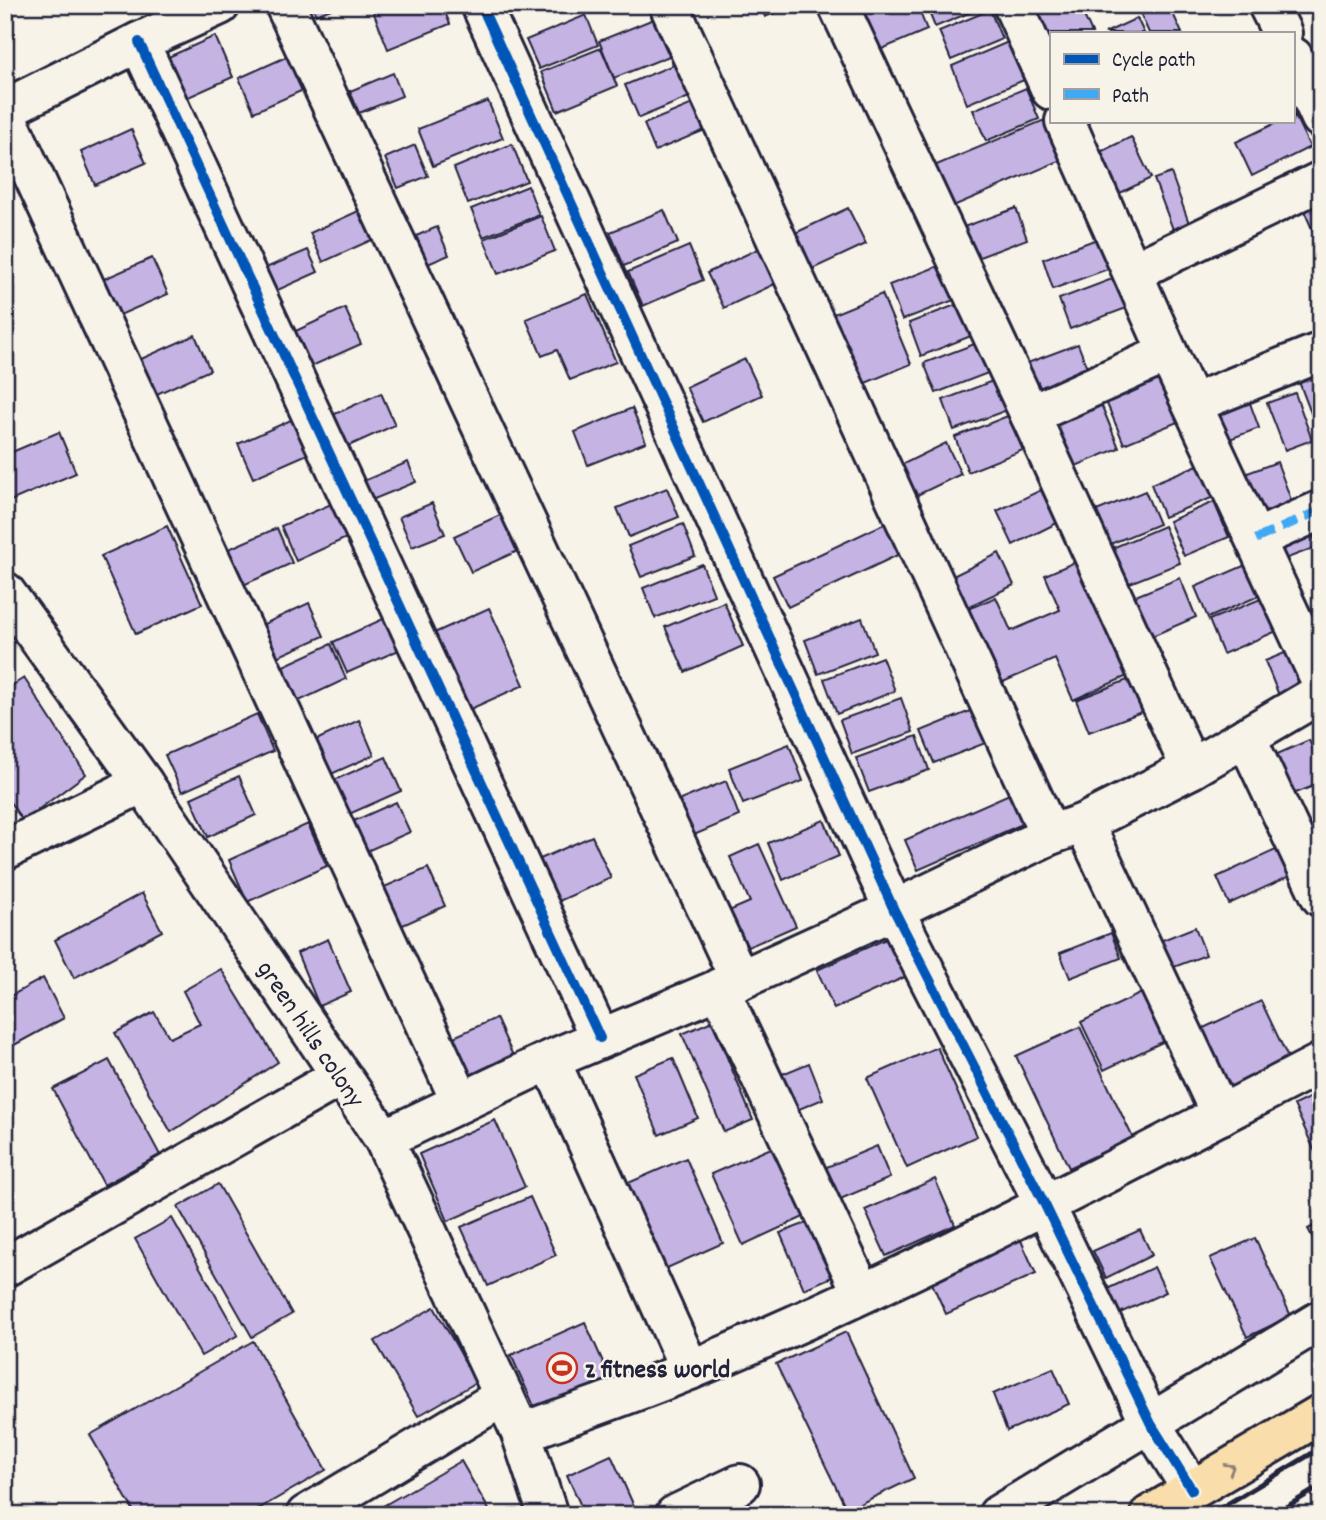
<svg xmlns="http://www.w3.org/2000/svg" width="1326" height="1520" viewBox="0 0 1326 1520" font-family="Dekko,sans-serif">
<rect width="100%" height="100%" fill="#f7f3e8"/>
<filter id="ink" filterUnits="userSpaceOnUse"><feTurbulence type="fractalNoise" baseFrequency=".0143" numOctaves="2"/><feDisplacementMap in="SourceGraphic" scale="14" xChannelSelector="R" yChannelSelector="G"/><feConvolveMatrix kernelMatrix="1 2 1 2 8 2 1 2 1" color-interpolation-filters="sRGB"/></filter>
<g filter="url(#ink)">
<g fill="#c5b3e4" stroke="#22223b" stroke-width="2">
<path d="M312 5H341L316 15Z"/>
<path d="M387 5H442L450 24 388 49 373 11Z"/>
<path d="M760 5H795L765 17Z"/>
<path d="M884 5H917L927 30 875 52 860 15Z"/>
<path d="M926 5H988L935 27Z"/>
<path d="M1033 5H1079L1092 33H1051V43Z"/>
<path d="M1161 5H1169L1182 33H1149L1141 15Z"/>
<path d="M990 10 1002 39 951 60 939 31Z"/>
<path d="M586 15 598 45 539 69 526 40Z"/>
<path d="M656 18 672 55 614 78 599 41Z"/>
<path d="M1137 18 1144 33H1105Z"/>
<path d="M215 36 233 77 173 104 155 63Z"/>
<path d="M1008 42 1024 80 967 104 952 66Z"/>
<path d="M601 48 617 86 557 111 541 72Z"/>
<path d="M295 53 310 87 254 112 239 78Z"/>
<path d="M685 60 699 93 639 118 625 85Z"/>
<path d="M393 73 402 96 359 113 350 91Z"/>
<path d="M1026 88 1039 119 986 141 973 110Z"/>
<path d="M488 101 503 138 433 166 418 129Z"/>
<path d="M695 103 705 130 655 151 644 124Z"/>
<path d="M1294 114 1310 147 1252 176 1236 142 1280 121H1293Z"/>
<path d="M1047 119 1064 159 951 207 934 166Z"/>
<path d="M131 129 146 163 95 185 81 152Z"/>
<path d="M1131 137 1151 178 1116 195 1096 154Z"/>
<path d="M512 144 527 181 468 204 454 168Z"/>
<path d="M415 145 428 176 398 188 385 158Z"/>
<path d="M1171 173 1190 226 1174 232 1154 179Z"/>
<path d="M528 186 539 215 483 237 471 209Z"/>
<path d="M1321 195V249L1301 204Z"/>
<path d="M365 208 378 237 323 262 310 233Z"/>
<path d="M848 208 866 244 808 271 791 235Z"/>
<path d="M1016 208 1027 239 969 261 958 229Z"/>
<path d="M664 210 678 243 624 266 610 232Z"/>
<path d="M541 216 555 251 498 274 484 239Z"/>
<path d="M437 227 449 255 428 264 416 236Z"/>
<path d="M1097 239 1108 269 1053 289 1043 259Z"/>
<path d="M689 246 703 280 643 306 628 272Z"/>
<path d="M762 247 779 282 724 308 707 273Z"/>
<path d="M308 250 318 272 271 293 261 270Z"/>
<path d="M152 258 168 294 113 318 97 282Z"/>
<path d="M941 265 954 300 902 320 889 285Z"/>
<path d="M1120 276 1132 306 1070 329 1059 299Z"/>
<path d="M587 294 616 362 570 380 557 350 542 356 526 319Z"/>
<path d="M882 294 911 364 856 387 826 317Z"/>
<path d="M958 304 971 336 921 356 909 323Z"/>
<path d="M345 308 361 344 303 370 287 335Z"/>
<path d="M195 335 210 370 148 398 132 363Z"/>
<path d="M977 343 988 373 936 393 924 363Z"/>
<path d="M1078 344 1091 378 1035 399 1022 365Z"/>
<path d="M745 359 762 395 703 422 686 387Z"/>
<path d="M1158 368 1180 421 1124 444 1102 392Z"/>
<path d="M1321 371V433L1319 434 1298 379Z"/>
<path d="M995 380 1007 410 954 430 943 400Z"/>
<path d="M381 393 395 425 340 450 326 418Z"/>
<path d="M1295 393 1312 440 1285 450 1267 403Z"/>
<path d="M1247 395 1259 428 1222 442 1210 409Z"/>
<path d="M1101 404 1119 448 1071 468 1052 424Z"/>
<path d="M632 408 646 442 588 465 575 432Z"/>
<path d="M304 414 319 449 253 478 238 444Z"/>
<path d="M1010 415 1023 450 968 472 955 437Z"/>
<path d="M59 432 76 473 8 502 5 496V455Z"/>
<path d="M946 443 961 474 905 501 891 470Z"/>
<path d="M408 462 416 482 362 504 354 485Z"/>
<path d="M1277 462 1297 516 1262 530 1242 475Z"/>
<path d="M1200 464 1214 497 1164 517 1151 484Z"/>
<path d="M667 488 679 517 629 537 617 508Z"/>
<path d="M1041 490 1057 523 1013 545 997 511Z"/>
<path d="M1145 491 1159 524 1108 545 1094 512Z"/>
<path d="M338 501 353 535 296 561 281 526Z"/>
<path d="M1214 502 1229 537 1184 556 1169 521Z"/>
<path d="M432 503 445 534 412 547 399 517Z"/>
<path d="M513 509 529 546 471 572 454 536Z"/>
<path d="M888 522 902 553 788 607 773 576Z"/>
<path d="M1308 523 1317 547 1277 562 1268 538Z"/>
<path d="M683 524 695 556 641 577 628 546Z"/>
<path d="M167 526 202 604 136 634 101 556Z"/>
<path d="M1164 526 1180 563 1125 585 1110 549Z"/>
<path d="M277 528 292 563 239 587 224 551Z"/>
<path d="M999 553 1014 585 959 611 945 580Z"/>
<path d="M1082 559 1132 674 1073 700 1055 659 994 686 961 612 996 597 1011 631 1060 610 1045 575Z"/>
<path d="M702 564 714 595 655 618 643 588Z"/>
<path d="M1248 564 1261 595 1208 618 1195 587Z"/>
<path d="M1180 578 1196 617 1150 637 1133 597Z"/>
<path d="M1263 598 1277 631 1223 654 1209 620Z"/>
<path d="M724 602 743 646 685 672 665 627Z"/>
<path d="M309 603 324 636 266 662 251 630Z"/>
<path d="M489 608 524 685 466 711 432 634Z"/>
<path d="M385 618 399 650 347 673 333 642Z"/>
<path d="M862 618 875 652 818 674 805 640Z"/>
<path d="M331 644 346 679 295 703 279 668Z"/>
<path d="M1287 652 1303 689 1280 698 1265 661Z"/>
<path d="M882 657 895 691 837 714 824 679Z"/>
<path d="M1135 677 1147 710 1089 732 1076 700Z"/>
<path d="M24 678 86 774 23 821 5 795V690Z"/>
<path d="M901 698 913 732 852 754 840 720Z"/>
<path d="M975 709 988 742 934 763 921 731Z"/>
<path d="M257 714 273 751 182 792 165 755Z"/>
<path d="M359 720 374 755 329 775 314 741Z"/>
<path d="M917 736 929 770 869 792 856 758Z"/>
<path d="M1309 740 1321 769V783L1291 795 1275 755Z"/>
<path d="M789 744 803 781 743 804 729 768Z"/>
<path d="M386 757 401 791 347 815 332 781Z"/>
<path d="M239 776 256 815 208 837 191 798Z"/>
<path d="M726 781 739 816 687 838 673 803Z"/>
<path d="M1016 791 1029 821 918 870 905 840Z"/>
<path d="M396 802 410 832 358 855 345 825Z"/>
<path d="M824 820 839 856 783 880 768 843Z"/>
<path d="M308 824 327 866 247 902 229 860Z"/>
<path d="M592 836 611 878 550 905 531 863Z"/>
<path d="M759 844 796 926 739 951 722 914 750 902 730 857Z"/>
<path d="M1280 848 1292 875 1229 904 1217 877Z"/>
<path d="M428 868 445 906 392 930 375 891Z"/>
<path d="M142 893 162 931 74 978 55 940Z"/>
<path d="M1195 927 1206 955 1166 970 1155 943Z"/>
<path d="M1111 933 1121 958 1070 978 1060 953Z"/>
<path d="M888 938 905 977 834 1009 817 970Z"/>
<path d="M328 939 351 992 319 1006 297 953Z"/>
<path d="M221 969 278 1062 171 1132 115 1033 154 1012 170 1038 200 1024 183 991Z"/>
<path d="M43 978 64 1018 5 1050V999Z"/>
<path d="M1150 989 1173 1037 1104 1070 1081 1022Z"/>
<path d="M1261 1001 1290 1062 1225 1092 1197 1031Z"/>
<path d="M496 1018 514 1058 465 1080 447 1040Z"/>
<path d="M712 1021 753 1120 724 1132 682 1034Z"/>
<path d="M1080 1027 1133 1138 1069 1168 1016 1056Z"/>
<path d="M937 1047 977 1136 907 1168 867 1078Z"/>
<path d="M673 1058 698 1118 659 1135 634 1074Z"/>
<path d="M109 1060 160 1155 104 1185 53 1089Z"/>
<path d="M809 1063 823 1099 785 1115 770 1079Z"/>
<path d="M1321 1092V1152L1316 1154 1294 1105Z"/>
<path d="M495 1120 525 1187 448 1221 419 1154Z"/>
<path d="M778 1145 808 1215 743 1245 711 1174Z"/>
<path d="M877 1146 890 1178 831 1203 817 1171Z"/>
<path d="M686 1158 723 1243 656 1273 619 1187Z"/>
<path d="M935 1179 955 1225 886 1256 865 1210Z"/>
<path d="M218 1184 292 1314 252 1337 178 1207Z"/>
<path d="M530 1197 556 1255 488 1286 461 1227Z"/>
<path d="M172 1218 238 1335 201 1356 135 1239Z"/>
<path d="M809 1222 832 1277 804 1289 780 1233Z"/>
<path d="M1321 1222V1253L1308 1229Z"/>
<path d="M1140 1230 1152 1255 1106 1278 1093 1251Z"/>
<path d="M1019 1236 1036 1274 946 1314 929 1277Z"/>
<path d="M1255 1238 1291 1316 1247 1337 1210 1258Z"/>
<path d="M1154 1267 1166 1292 1118 1314 1107 1289Z"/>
<path d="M434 1307 477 1382 418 1416 375 1341Z"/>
<path d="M585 1322 612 1382 538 1415 511 1355Z"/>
<path d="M846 1332 914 1478 847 1510 776 1364Z"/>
<path d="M253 1341 326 1470 248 1515H136L90 1435Z"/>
<path d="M1053 1368 1069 1404 1007 1431 993 1394Z"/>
<path d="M611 1455 638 1515H585L567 1475Z"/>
<path d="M461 1461 492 1515H388L383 1506Z"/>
</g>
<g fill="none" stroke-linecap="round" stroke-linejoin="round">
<g stroke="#22223b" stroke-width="44">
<g id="minor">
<path d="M285 5 740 980"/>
<path d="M481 5 894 910 1045 1205 1151 1424 1192 1490"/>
<path d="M669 5 1050 835"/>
<path d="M838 5 1030 415 1191 769"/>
<path d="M1013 5 1051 90"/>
<path d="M1268 5 1282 33"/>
<path d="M139 42 600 1038"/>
<path d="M1293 57 1321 118"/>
<path d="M5 109 139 42 220 5"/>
<path d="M5 114 461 1102"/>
<path d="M1065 121 1168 353 1321 681"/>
<path d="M1133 272 1321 181"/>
<path d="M1192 404 1321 352"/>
<path d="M1030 415 1168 353"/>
<path d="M1256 539 1321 510"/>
<path d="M5 592 143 783 384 1139 521 1433 548 1515"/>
<path d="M1246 737 1321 897"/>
<path d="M1084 823 1221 1115"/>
<path d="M5 850 143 783"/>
<path d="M719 988 862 1293"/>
<path d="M550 1060 690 1370"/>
<path d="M384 1139 550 1060 740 980 894 910 1050 835 1084 823 1191 769 1321 693"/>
<path d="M5 1267 341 1076"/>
<path d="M521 1433C577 1412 635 1393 690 1370 906 1281 1113 1170 1321 1063"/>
<path d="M306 1515 504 1396"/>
<path d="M675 1515 740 1484"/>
<path d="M998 1515 1321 1320"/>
</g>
</g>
<g stroke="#22223b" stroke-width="44">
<path id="highway" d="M1150 1515 1321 1414"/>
</g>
<use href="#minor" stroke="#f7f3e8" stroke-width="38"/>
<use href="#highway" stroke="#f9deab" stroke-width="38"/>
<g stroke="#22223b" stroke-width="5">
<path d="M1209 1515 1321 1448"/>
<path d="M1273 1515 1321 1486"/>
</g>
<path stroke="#3fa9f5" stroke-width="9" stroke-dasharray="18 9" stroke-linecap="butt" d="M1256 539 1321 510"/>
<g stroke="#f7f3e8" stroke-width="15">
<g id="cycleway">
<path d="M481 5 894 910 1045 1205 1151 1424 1192 1490"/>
<path d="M139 42 600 1038"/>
</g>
</g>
<use href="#cycleway" stroke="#0057b8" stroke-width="10"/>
</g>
<defs><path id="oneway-chevron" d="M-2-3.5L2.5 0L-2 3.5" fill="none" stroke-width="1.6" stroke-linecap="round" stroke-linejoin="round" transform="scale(1.75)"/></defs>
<use stroke="#8e8073" href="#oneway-chevron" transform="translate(1230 1468) rotate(-30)"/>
</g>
<defs>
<g id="stadium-ring" transform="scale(1.575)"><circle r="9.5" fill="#f7f3e8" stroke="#c8321e" stroke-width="1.5"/><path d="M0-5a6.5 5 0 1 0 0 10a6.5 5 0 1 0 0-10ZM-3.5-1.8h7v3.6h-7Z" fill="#c8321e"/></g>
</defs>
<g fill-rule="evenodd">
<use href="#stadium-ring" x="562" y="1368"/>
</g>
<g text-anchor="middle" stroke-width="5" stroke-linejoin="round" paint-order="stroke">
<g font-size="26" fill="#22223b" stroke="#f7f3e8">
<text transform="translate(312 1033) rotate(56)" y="9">green hills colony</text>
</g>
<g font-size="26" font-weight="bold" fill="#22223b" stroke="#f7f3e8" text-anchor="start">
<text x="585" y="1377">z fitness world</text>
</g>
</g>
<rect width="1326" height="1520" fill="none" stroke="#f7f3e8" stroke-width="28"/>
<rect x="14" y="14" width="1298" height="1492" fill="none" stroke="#22223b" stroke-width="2.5" filter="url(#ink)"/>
<rect x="1050" y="32" width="245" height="91" fill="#f7f3e8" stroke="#a29fa3" stroke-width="2"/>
<rect x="1064" y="54" width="35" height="10" fill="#0057b8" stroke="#a29fa3" stroke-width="2"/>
<text x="1112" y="66" font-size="21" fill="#22223b">Cycle path</text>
<rect x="1064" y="89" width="35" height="10" fill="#3fa9f5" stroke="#a29fa3" stroke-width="2"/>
<text x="1112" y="102" font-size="21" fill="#22223b">Path</text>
</svg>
